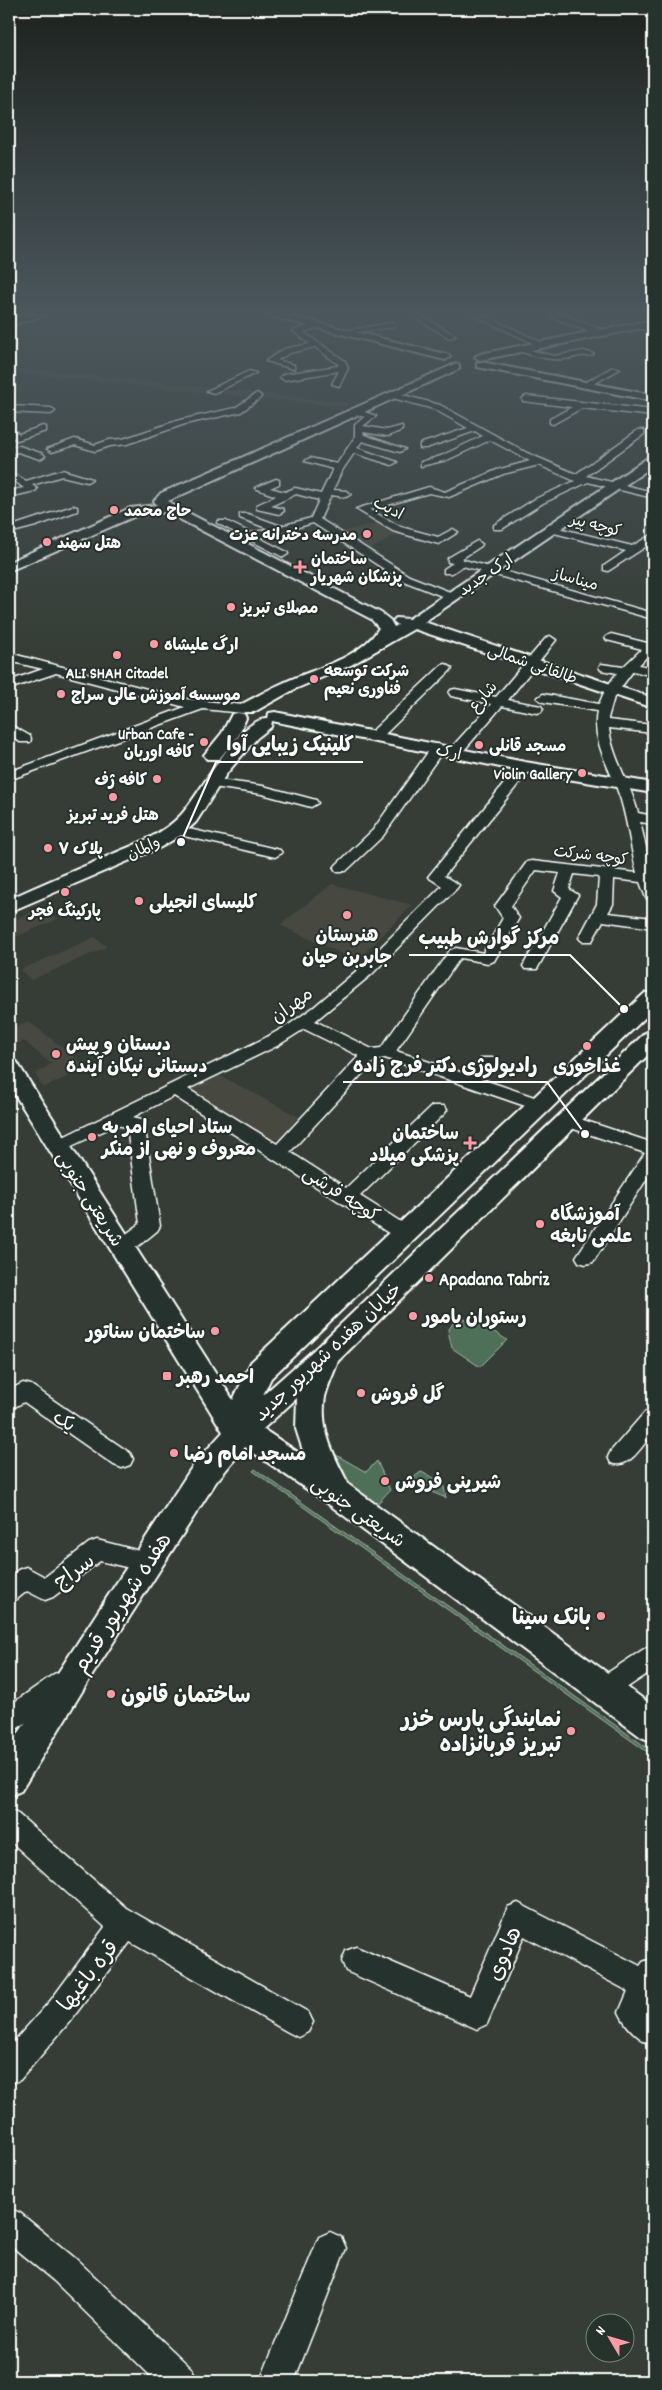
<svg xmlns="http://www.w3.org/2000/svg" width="662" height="2390" viewBox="0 0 662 2390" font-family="Dekko,'Playpen Sans Arabic',sans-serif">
<rect width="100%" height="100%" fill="#353d36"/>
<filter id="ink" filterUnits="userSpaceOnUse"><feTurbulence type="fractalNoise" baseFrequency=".02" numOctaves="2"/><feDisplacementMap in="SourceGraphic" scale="10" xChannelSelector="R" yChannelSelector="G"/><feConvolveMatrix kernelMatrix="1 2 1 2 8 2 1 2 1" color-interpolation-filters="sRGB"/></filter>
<g filter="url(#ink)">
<g fill="#464940">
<path d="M408 319 413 321 420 320 443 332 411 339 389 334 407 328 398 324 392 325 394 323 392 322Z"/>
<path d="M9 368 55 371 351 403 344 407 9 372Z"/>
<path d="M379 523 399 533 371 549 339 532Z"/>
<path d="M332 884 412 905 357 961 280 925Z"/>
<path d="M43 907 58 919 9 940V922Z"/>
<path d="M95 937 107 947 31 980 20 970Z"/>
<path d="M28 1021 88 1067 43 1088 35 1074 51 1064 24 1041 15 1044 9 1034V1030Z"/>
<path d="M219 1075 299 1117 281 1139H269L193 1095 192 1089Z"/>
</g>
<g fill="#4f6f58" stroke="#a7b7ac">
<path d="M457 1317 480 1323 507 1340 480 1367 452 1348 448 1331Z"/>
<path d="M322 1447 366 1472 377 1461 390 1490 367 1515Z"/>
<path d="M255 1469 653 1752V1756L253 1471Z"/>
<path d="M421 1472 443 1482 446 1498 417 1486 414 1477Z"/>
</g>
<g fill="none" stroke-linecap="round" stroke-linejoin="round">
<g stroke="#fff" stroke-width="3">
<g id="minor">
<path d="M411 315H420L456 336 449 338Z"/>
<path d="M473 315H483L548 345 541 347Z"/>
<path d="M391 323H394V327L342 334 338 332Z"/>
<path d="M314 324 318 326 317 328 303 332 345 361 348 368 339 386 332 384 339 371 284 380 280 377 284 374 338 366V364L315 347 290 353 277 360 294 365V369L266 361 284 349 310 344 293 331Z"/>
<path d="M638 324 653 327V331L635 328 634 326Z"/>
<path d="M522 348 554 356 583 351 594 354C589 357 584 355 579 356 557 362 543 359 522 352Z"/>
<path d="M613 367 620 369 588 387 581 385Z"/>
<path d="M249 371 256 373 214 393 207 391Z"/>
<path d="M392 392 440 405 527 453 576 474 638 430H644V434L586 476 653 492V498L588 482 543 503 502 529H494V525L535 499 575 481 539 465 503 474 449 497 429 493 370 510 401 527 438 537 453 529 458 532 439 544 393 531 356 509 429 487 445 492 497 470 530 461 490 440 447 460 421 466V462L441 456 483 436 475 431 426 448H420V444L468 428 434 409 389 397 388 395Z"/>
<path d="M257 393 261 396 260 398 241 412 185 424 127 444 110 446 95 451 75 445 52 452 47 449 75 439 95 445 109 440 123 439 180 420 235 408Z"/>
<path d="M526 396 653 410V416L582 408 553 424 550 423V419L572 407 523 401 522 399Z"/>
<path d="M9 406 51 408 55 411 51 414 9 412Z"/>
<path d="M356 409 376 416 363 426 387 430 402 426V430L388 436 363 432 364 435 405 449 400 452 362 441 357 448 397 462 392 465 354 453 341 472 333 490 346 491 351 494 346 497 331 495 320 519 409 576 455 594V598H447L401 580 313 523 259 538 287 552 288 554 283 557 217 523 218 521H226L251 533 269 529 240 518V514H248L281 526 311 518 319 500 296 494 271 506 283 509 284 511 279 514 257 509V505L276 496 255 488 276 479 279 480V484L270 488 285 492 295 488 321 494 333 469 305 461 310 458 337 464 355 437V425L365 417 353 414 352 412Z"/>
<path d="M43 426 46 427V431L17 440 9 435V427L19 434Z"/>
<path d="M19 446 43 454 45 456 40 459 18 452 9 454V448Z"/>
<path d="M62 470 92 479 87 482 62 476 32 485 37 489 35 491 9 497V491L24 488 15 481 9 483V477L16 475 26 481Z"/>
<path d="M73 506 77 507V511L36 526 9 533V527Z"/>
<path d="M550 526 632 546 653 534V542L608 571 604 570V566L626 551 546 531 545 529Z"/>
<path d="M477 541 482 544 481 546 461 559 653 613V619L463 566 452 573H444V569L453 563 448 562V558Z"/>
<path d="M611 634 647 643 653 641V650L639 665 653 668V676L633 671 614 697 608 718V720L653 725V733L609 728C612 758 631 784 638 813L653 816V824L640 822 653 876V902L646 898 640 882 614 879 613 904 608 913 653 918V928L603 921 592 941H582L579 938 597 904 599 877 574 874 569 889 578 895 537 969H525L523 966 562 897 554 891 560 873 536 870 511 906 519 918 494 961 488 963 460 958 396 1051 466 1074 482 1058H494L497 1062 481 1079 546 1101 549 1105 546 1109H534L385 1058 375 1060 290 1152 346 1188 432 1106H444L447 1110 444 1114 360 1196 412 1229 415 1234 412 1239 405 1241 398 1239 174 1096 133 1117 141 1119 144 1123 160 1226 157 1231C145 1240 131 1256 115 1252L112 1247 115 1242 140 1224 127 1127 116 1125 59 1152 53 1150 50 1146 53 1142 265 1038 290 1024 314 1007 361 967 442 886 428 877 520 764H530L532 767 444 876 459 885 457 888 372 974 315 1021 372 1049 381 1048 450 950 456 948 483 953 503 918 495 906 527 862 532 861 637 873C631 849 628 824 621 800 612 771 591 743 597 711L543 702 537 698 543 694 599 704 606 688 617 673 601 670 599 667 601 664 623 667 642 649 607 640 605 638 607 636ZM304 1029 359 1056 277 1144 188 1089 277 1046Z"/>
<path d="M550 636 556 640 508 700 541 706 543 709 541 712 537 713 502 706 460 755H450L448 752 450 749 491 704 451 696 449 693 451 690 455 689 496 697 546 638Z"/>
<path d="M9 653 185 699 243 705 249 709 243 713 203 709 9 780V772L185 707 56 673 9 689V681L43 669 9 661Z"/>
<path d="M446 664 452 668 450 671 380 739H370L369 736 370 733 442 665Z"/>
<path d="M9 724 30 736 31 739 30 742H20L9 734Z"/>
<path d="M438 744 445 748 383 836 346 871H336L334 868 336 865 373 830 433 745Z"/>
<path d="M211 779 263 786 316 800 318 803 311 807 262 794 206 786 204 783Z"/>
<path d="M176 826 280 850 282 853 275 857 171 833 169 830 171 827Z"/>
<path d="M568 1115 653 1143V1169L593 1262 586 1264 579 1262 576 1257 645 1153 562 1125 559 1121 562 1117Z"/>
<path d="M23 1383 31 1385 130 1453 133 1459 130 1465 122 1468 114 1465 24 1402 9 1410V1390Z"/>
<path d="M653 1410V1433C642 1445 630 1470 611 1463L608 1457 611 1451 645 1412Z"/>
<path d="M97 1540 155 1555 159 1562 155 1569 147 1572 100 1561 53 1597 45 1600 27 1591 17 1599 9 1602V1578L18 1570 26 1567 45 1577 89 1543Z"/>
<path d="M653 1646V1670L613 1697 604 1700 595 1697 591 1689 595 1681 644 1649Z"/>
<path d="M63 1671 72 1674 75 1682 72 1690 18 1728 9 1732V1706L54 1674Z"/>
<path d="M9 1810 18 1814 126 1908 308 2012 313 2022 308 2032 298 2037 288 2032 130 1942 71 2020 20 2080 9 2084V2047L51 2000 105 1927 9 1840Z"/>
<path d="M518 1903 640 1966 643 1962 653 1958V2002L651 2008 653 2010V2045C638 2039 626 2027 619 2012L628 1991 524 1936 487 2024 477 2029 346 1971 342 1961 346 1951 356 1947 470 1996 508 1907Z"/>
<path d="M9 2208 20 2213 76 2259 192 2369 197 2381H156L54 2281 9 2244Z"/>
<path d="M330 2232 341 2237 346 2248 294 2381H260L319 2237Z"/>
</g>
</g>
<g stroke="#fff" stroke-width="4">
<g id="major">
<path d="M26 315H45L9 326V320Z"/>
<path d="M266 315H286L449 355 450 357 445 360Z"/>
<path d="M549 315H564L602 330 653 320V326L480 360 475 357 480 354 589 332Z"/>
<path d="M481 362 653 395V401L477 367V363Z"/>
<path d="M455 364 459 365V369L168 501 173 505 381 613 390 620 394 627 398 625 393 621 396 618 409 619 649 457 653 456V466L424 622 653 698V708L414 629 351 665 295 689 254 712H242L240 708 242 704C256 697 269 689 283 683 315 668 360 659 379 628L371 619 166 512 138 515 9 571V562L130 508 157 505 154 501 161 493Z"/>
<path d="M275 712 525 762 653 783V793L525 772 272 721 271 727 257 738 227 773 196 822 183 834 161 847 9 912V899C40 885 72 871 104 858 130 846 160 837 180 816 199 797 239 716 268 719L269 713Z"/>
<path d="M238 713 244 714 246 718 239 735 219 759H207L204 755 222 733 232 714Z"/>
<path d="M653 992V1010L271 1378 263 1395 318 1346 645 1033 653 1031V1050L338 1361C334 1373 328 1384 325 1397 319 1429 335 1458 349 1485L653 1706V1742L641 1737 327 1503 245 1447 216 1482 86 1685 21 1791 9 1796V1748L194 1464 223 1432 9 1085V1060L17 1062 20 1067 233 1400 251 1362 645 993ZM297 1398 296 1429 305 1457 263 1429Z"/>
</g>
</g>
<use href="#minor" fill="#26332d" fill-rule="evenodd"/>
<use href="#major" fill="#26332d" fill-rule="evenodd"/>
</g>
</g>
<linearGradient id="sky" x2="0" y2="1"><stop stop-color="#1d221e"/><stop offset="0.48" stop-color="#4b575d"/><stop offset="1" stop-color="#4b575d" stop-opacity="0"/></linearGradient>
<rect width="662" height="650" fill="url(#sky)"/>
<g fill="#ff9aa2" stroke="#26332d" stroke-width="2">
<circle cx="114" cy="510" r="5"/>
<circle cx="367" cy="534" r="5"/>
<circle cx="47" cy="542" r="5"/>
<path d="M297.5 559.5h5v5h5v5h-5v5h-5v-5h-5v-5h5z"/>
<circle cx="231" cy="607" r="5"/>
<circle cx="154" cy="644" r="5"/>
<circle cx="117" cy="655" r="5"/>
<circle cx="314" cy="679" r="5"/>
<circle cx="61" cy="694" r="5"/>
<circle cx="204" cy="742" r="5"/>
<circle cx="479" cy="745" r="5"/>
<circle cx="582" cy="773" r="5"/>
<circle cx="157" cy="779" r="5"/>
<circle cx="113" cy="797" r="5"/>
<circle cx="48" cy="848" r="5"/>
<circle cx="65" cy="892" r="5"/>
<circle cx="139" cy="901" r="5"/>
<circle cx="347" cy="915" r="5"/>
<circle cx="587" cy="1046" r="5"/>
<circle cx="56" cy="1054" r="5"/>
<circle cx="92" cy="1137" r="5"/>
<path d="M467.5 1135.5h5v5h5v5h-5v5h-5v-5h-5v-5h5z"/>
<circle cx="540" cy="1224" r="5"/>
<circle cx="429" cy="1278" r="5"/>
<circle cx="413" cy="1316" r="5"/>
<circle cx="215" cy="1331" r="5"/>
<rect x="162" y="1371" width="10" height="10" rx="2.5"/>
<circle cx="361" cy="1393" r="5"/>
<circle cx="174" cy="1453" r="5"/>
<circle cx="385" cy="1481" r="5"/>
<circle cx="601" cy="1616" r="5"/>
<circle cx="111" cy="1694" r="5"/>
<circle cx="571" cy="1731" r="5"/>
</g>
<g text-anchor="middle" stroke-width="4" stroke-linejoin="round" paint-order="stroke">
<g font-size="16" fill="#fff" stroke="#26332d">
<text transform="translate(389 507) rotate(27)" y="6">ادیب</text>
<text transform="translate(596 524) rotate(14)" y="6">کوچه پیر</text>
<text transform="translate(485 574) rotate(-34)" y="6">ارک جدید</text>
<text transform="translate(576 578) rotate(16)" y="6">میناساز</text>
<text transform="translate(533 663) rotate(19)" y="6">طالقانی شمالی</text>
<text transform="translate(482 696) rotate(-49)" y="6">شارع</text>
<text transform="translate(449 751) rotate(12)" y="6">ارک</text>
<text transform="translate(143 847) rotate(-25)" y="6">والمان</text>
<text transform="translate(591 854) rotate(7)" y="6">کوچه شرکت</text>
</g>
<g font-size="16" font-weight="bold" fill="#fff" stroke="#26332d" text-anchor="start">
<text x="124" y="516">حاج محمد</text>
<text x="357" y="540" text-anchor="end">مدرسه دخترانه عزت</text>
<text x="57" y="548">هتل سهند</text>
<text x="311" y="564">ساختمان<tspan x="311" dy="18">پزشکان شهریار</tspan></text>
<text x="241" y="613">مصلای تبریز</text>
<text x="164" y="650">ارگ علیشاه</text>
<text x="324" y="676">شرکت توسعه<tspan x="324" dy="18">فناوری نعیم</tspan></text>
<text x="117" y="678" text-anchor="middle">ALI SHAH Citadel</text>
<text x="71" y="700">موسسه آموزش عالی سراج</text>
<text x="194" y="739" text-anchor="end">Urban Cafe -<tspan x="194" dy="18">کافه اوربان</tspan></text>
<text x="489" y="751">مسجد قانلی</text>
<text x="572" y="779" text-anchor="end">Violin Gallery</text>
<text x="147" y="785" text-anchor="end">کافه ژف</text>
<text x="113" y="820" text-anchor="middle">هتل فرید تبریز</text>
<text x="58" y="854">پلاک ۷</text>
<text x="65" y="916" text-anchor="middle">پارکینگ فجر</text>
</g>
<g font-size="19" font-weight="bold" fill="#fff" stroke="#26332d" text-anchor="start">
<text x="149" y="908">کلیسای انجیلی</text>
<text x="347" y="941" text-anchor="middle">هنرستان<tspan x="347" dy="22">جابربن حیان</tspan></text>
<text x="66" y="1050">دبستان و پیش<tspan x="66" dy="22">دبستانی نیکان آینده</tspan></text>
<text x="587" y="1072" text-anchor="middle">غذاخوری</text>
<text x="102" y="1133">ستاد احیای امر به<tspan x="102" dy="22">معروف و نهی از منکر</tspan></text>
<text x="459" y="1139" text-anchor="end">ساختمان<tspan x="459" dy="22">پزشکی میلاد</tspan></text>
<text x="550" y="1220">آموزشگاه<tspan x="550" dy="22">علمی نابغه</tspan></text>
<text x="439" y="1285">Apadana Tabriz</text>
<text x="423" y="1323">رستوران یامور</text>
<text x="205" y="1338" text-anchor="end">ساختمان سناتور</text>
<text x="177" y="1383">احمد رهبر</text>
<text x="371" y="1400">گل فروش</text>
<text x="184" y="1460">مسجد امام رضا</text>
<text x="395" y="1488">شیرینی فروش</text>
</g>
<g font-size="19" fill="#fff" stroke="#26332d">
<text transform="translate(291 1004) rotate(-36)" y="7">مهران</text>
<text transform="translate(342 1193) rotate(33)" y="7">کوچه فرشی</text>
<text transform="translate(91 1198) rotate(58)" y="7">شریعتی جنوبی</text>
<text transform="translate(327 1351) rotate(-43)" y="7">خیابان هفده شهریور جدید</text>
<text transform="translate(65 1420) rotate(34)" y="7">یک</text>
<text transform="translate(359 1511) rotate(35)" y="7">شریعتی جنوبی</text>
</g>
<g font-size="22" fill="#fff" stroke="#26332d">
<text transform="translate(73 1570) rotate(-36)" y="8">سراج</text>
<text transform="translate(121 1602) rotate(-57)" y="8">هفده شهریور قدیم</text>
<text transform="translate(503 1953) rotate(-67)" y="8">هادوی</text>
<text transform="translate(87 1975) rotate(-52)" y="8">قره باغیها</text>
</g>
<g font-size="22" font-weight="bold" fill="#fff" stroke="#26332d" text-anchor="end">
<text x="591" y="1624">بانک سینا</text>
<text x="121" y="1702" text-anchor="start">ساختمان قانون</text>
<text x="561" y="1726">نمایندگی پارس خزر<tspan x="561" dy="25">تبریز قربانزاده</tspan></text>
</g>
</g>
<path fill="none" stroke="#fff" stroke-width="2" d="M181 842L216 762H363M624 1009L570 955H409M585 1134L547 1082H343"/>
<g fill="#fff" stroke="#26332d" stroke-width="2">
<circle cx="181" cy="842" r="5"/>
<circle cx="624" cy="1009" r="5"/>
<circle cx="585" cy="1134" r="5"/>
</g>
<g font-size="20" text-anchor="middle" font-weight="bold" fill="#fff" stroke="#26332d" stroke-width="4" stroke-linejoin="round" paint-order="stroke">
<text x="290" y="751">کلینیک زیبایی آوا</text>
<text x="489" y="944">مرکز گوارش طبیب</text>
<text x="445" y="1072">رادیولوژی دکتر فرج زاده</text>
</g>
<rect width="662" height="2390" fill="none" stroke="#26332d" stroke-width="30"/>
<rect x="15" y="15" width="632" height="2360" fill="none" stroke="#fff" stroke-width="2" filter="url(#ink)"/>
<g transform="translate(610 2338) rotate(308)"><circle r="24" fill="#26332d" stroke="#7d8581"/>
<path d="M0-4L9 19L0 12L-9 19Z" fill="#ff9aa2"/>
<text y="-8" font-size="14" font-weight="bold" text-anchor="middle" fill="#ffffff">N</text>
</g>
</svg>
